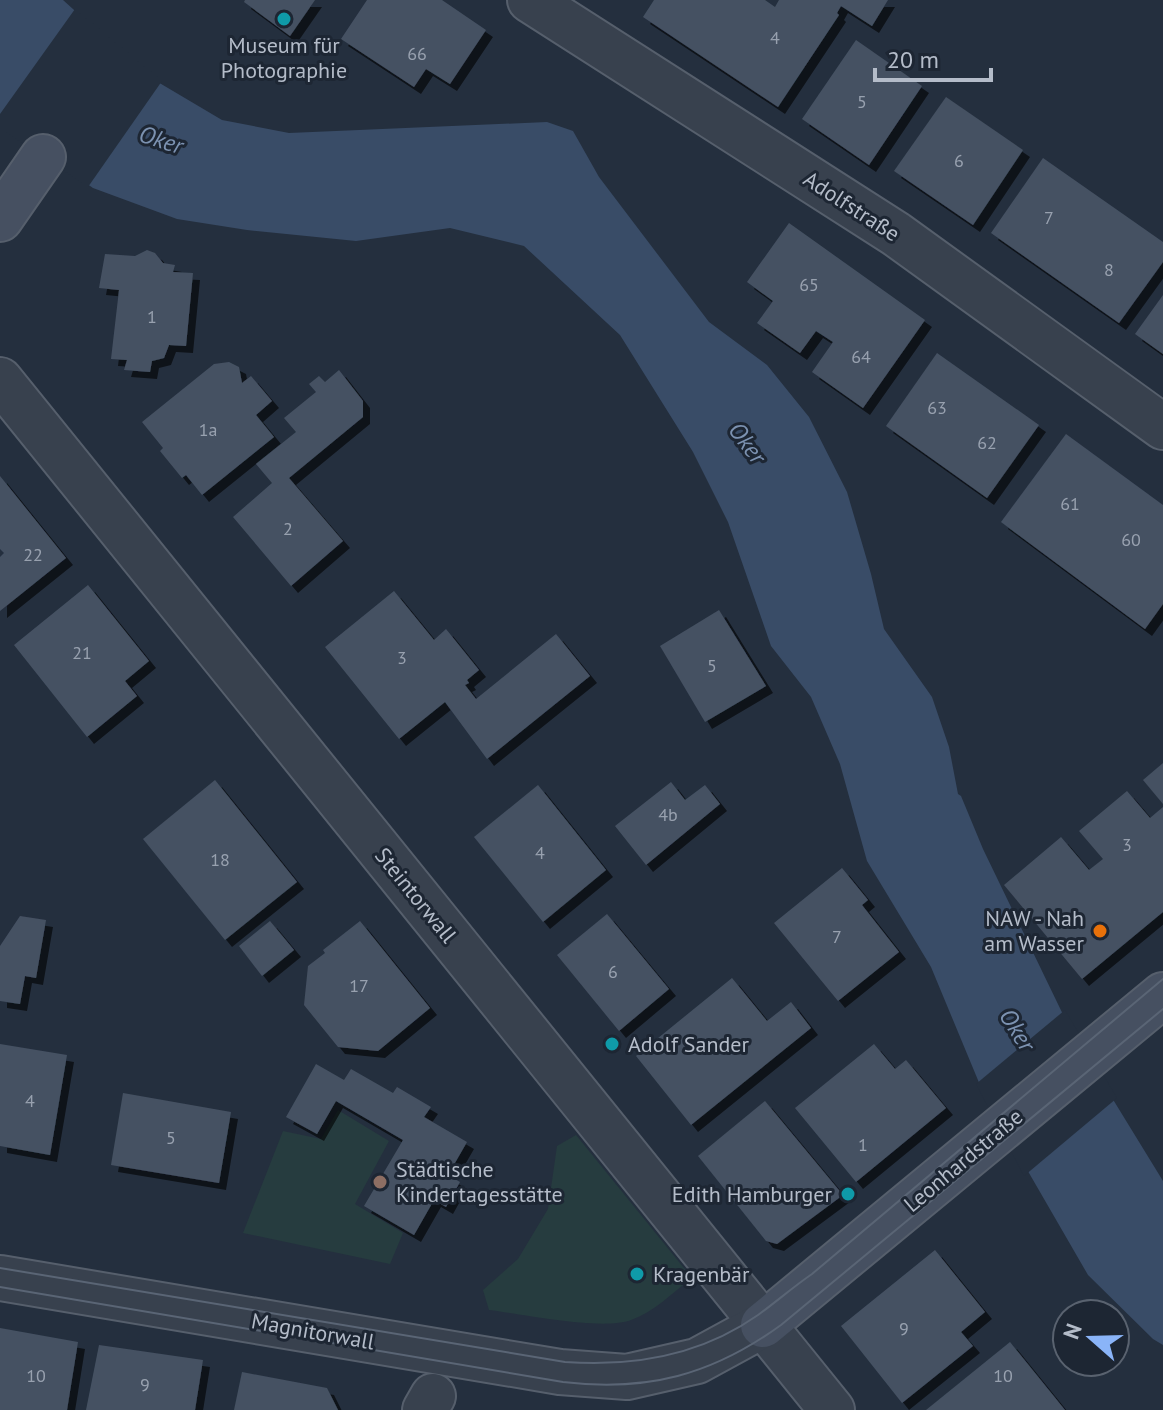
<svg xmlns="http://www.w3.org/2000/svg" width="1163" height="1410" viewBox="0 0 1163 1410" font-family="'PT Sans',sans-serif">
<defs>
<filter id="shadow"><feDropShadow dx="7" dy="7" stdDeviation="0" flood-color="#0009"/></filter>
</defs>
<rect width="100%" height="100%" fill="#242f3e"/>
<g fill="#263c3f">
<path d="M338 1110 389 1141 355 1204 403 1233 390 1264 243 1233 283 1131 321 1139Z"/>
<path d="M576 1135 692 1278C672 1293 654 1312 631 1320 602 1331 522 1314 489 1310L483 1290 518 1259 548 1209 557 1146Z"/>
</g>
<path fill="#394c67" d="M0 0H63L146 75 222 120 289 133 547 122 573 131 599 177 709 322 767 365 809 417 847 492 871 574 884 629 932 697 949 747 958 794 961 796 983 849 1071 1031 1163 1181V1345L1153 1339 1088 1275 985 1097 931 967 867 861 840 764 811 697 771 646 728 522 693 452 620 335 524 246 450 228 356 241 247 230 177 219 93 188 0 123Z"/>
<g fill="#242f3e">
<path d="M75 9 162 81 88 187 0 128V114Z"/>
<path d="M1065 1010 1117 1098 1024 1176 976 1084Z"/>
</g>
<g fill="#455162" filter="url(#shadow)">
<path d="M245 0H315L290 36 244 2Z"/>
<path d="M367 0H442L486 30 450 84 426 69 414 87 341 39Z"/>
<path d="M654 0H765L775 7 779 0H888L872 26 841 6 837 13 839 15 778 107 643 17Z"/>
<path d="M856 40 922 86 869 165 802 119Z"/>
<path d="M946 97 1023 150 973 225 894 171Z"/>
<path d="M1043 158 1163 242V262L1119 323 991 233Z"/>
<path d="M789 223 925 320 863 408 812 372 833 342 816 331 800 353 757 323 773 301 747 282Z"/>
<path d="M147 250 155 253 163 263 175 265 173 272 193 273 186 346 169 345 164 358 152 361 150 372 124 370 127 360 111 359 119 290 99 288 105 254 135 256Z"/>
<path d="M1163 295V354L1135 334Z"/>
<path d="M937 353 1039 425 987 498 886 426Z"/>
<path d="M229 362 239 367 242 383 251 376 272 401 256 415 274 437 202 495 186 475 182 478 160 451 163 448 142 422 214 364Z"/>
<path d="M339 370 363 401V417L289 478 343 541 291 586 233 517 272 483 256 464 296 432 284 418 316 392 309 384 319 376 325 382Z"/>
<path d="M1066 434 1163 505V604L1145 629 1001 522Z"/>
<path d="M0 476 66 558 0 611V557L4 553 0 549Z"/>
<path d="M88 585 149 661 125 681 137 696 87 737 14 645Z"/>
<path d="M394 591 434 640 446 629 479 670 467 680 469 683 465 685 476 699 556 634 590 676 487 759 445 702 399 739 325 647Z"/>
<path d="M719 610 766 686 705 722 660 646Z"/>
<path d="M1163 763V804L1143 780Z"/>
<path d="M215 780 297 882 225 940 143 839Z"/>
<path d="M671 782 685 800 705 785 720 804 646 865 615 826Z"/>
<path d="M538 785 606 870 543 922 474 837Z"/>
<path d="M1127 791 1150 818 1163 807V912L1082 979 1004 885 1061 837 1089 870 1103 859 1079 831Z"/>
<path d="M842 868 868 900 862 905 899 952 838 1001 774 923Z"/>
<path d="M607 914 669 989 619 1031 557 955Z"/>
<path d="M20 916 46 920 36 978 25 976 20 1004 0 1001V946Z"/>
<path d="M270 921 294 950 262 976 239 946Z"/>
<path d="M360 921 430 1008 378 1051 338 1047 304 1005 308 966 325 953 323 950Z"/>
<path d="M732 978 767 1021 791 1002 811 1028 691 1125 636 1056Z"/>
<path d="M0 1044 67 1055 50 1155 0 1146Z"/>
<path d="M874 1044 895 1069 906 1060 946 1108 856 1182 795 1108Z"/>
<path d="M316 1064 344 1080 351 1069 393 1093 397 1087 431 1107 424 1117 467 1142 448 1175 460 1182 446 1207 434 1200 414 1235 364 1206 403 1140 336 1101 317 1134 286 1117Z"/>
<path d="M123 1093 231 1112 219 1183 111 1165Z"/>
<path d="M765 1101 843 1195 777 1244 766 1241 698 1156Z"/>
<path d="M935 1250 985 1312 961 1332 973 1346 902 1403 841 1326Z"/>
<path d="M0 1328 78 1342 67 1410H0Z"/>
<path d="M1010 1342 1065 1410H926Z"/>
<path d="M99 1345 203 1360 195 1410H86Z"/>
<path d="M242 1372 327 1388 338 1410H234Z"/>
</g>
<g fill="none" stroke-linecap="round" stroke-linejoin="round">
<g stroke="#565f6c" stroke-width="48">
<g id="street">
<path d="M530 0 896 234 1163 427"/>
<path d="M0 380 832 1410"/>
<path d="M0 1278 560 1372 627 1377 697 1361 763 1325"/>
<path d="M425 1410 433 1396"/>
</g>
</g>
<g stroke="#565f6c" stroke-width="48">
<g id="secondary">
<path d="M0 219 43 157"/>
<path d="M763 1325 1163 995"/>
</g>
</g>
<use href="#street" stroke="#38414e" stroke-width="44"/>
<use href="#secondary" stroke="#465061" stroke-width="44"/>
<g stroke="#5a6575" stroke-width="2">
<path d="M0 1268 565 1362C634 1367 700 1356 758 1315 776 1302 793 1287 812 1274L1163 979"/>
<path d="M0 1287 563 1382C647 1392 712 1375 781 1325L1163 1009"/>
</g>
</g>
<g fill="#0f9aa8" stroke="#1d2633" stroke-width="3">
<circle cx="284" cy="19" r="8"/>
<circle cx="612" cy="1044" r="8"/>
<circle cx="848" cy="1194" r="8"/>
<circle cx="637" cy="1274" r="8"/>
</g>
<circle fill="#e8710a" stroke="#1d2633" stroke-width="3" cx="1100" cy="931" r="8"/>
<circle fill="#8d6e63" stroke="#1d2633" stroke-width="3" cx="380" cy="1182" r="8"/>
<g text-anchor="middle" stroke-width="6" stroke-linejoin="round" paint-order="stroke">
<g font-size="18" fill="#98a1af">
<text x="775" y="44">4</text>
<text x="417" y="60">66</text>
<text x="862" y="108">5</text>
<text x="959" y="167">6</text>
<text x="1049" y="224">7</text>
<text x="1109" y="276">8</text>
<text x="809" y="291">65</text>
<text x="152" y="323">1</text>
<text x="861" y="363">64</text>
<text x="937" y="414">63</text>
<text x="208" y="436">1a</text>
<text x="987" y="449">62</text>
<text x="1070" y="510">61</text>
<text x="288" y="535">2</text>
<text x="1131" y="546">60</text>
<text x="33" y="561">22</text>
<text x="82" y="659">21</text>
<text x="402" y="664">3</text>
<text x="712" y="672">5</text>
<text x="668" y="821">4b</text>
<text x="1127" y="851">3</text>
<text x="540" y="859">4</text>
<text x="220" y="866">18</text>
<text x="837" y="943">7</text>
<text x="613" y="978">6</text>
<text x="359" y="992">17</text>
<text x="30" y="1107">4</text>
<text x="171" y="1144">5</text>
<text x="863" y="1151">1</text>
<text x="904" y="1335">9</text>
<text x="36" y="1382">10</text>
<text x="1003" y="1382">10</text>
<text x="145" y="1391">9</text>
</g>
<g font-size="22" fill="#b4bcc9" stroke="#1d2633" text-anchor="start">
<text x="284" y="53" text-anchor="middle">Museum für<tspan x="284" dy="25">Photographie</tspan></text>
<text x="1084" y="926" text-anchor="end">NAW - Nah<tspan x="1084" dy="25">am Wasser</tspan></text>
<text x="628" y="1052">Adolf Sander</text>
<text x="396" y="1177">Städtische<tspan x="396" dy="25">Kindertagesstätte</tspan></text>
<text x="832" y="1202" text-anchor="end">Edith Hamburger</text>
<text x="653" y="1282">Kragenbär</text>
</g>
<g font-size="22" fill="#b4bcc9" stroke="#1d2633">
<text transform="translate(852 206) rotate(33)" y="8">Adolfstraße</text>
<text transform="translate(416 895) rotate(51)" y="8">Steintorwall</text>
<text transform="translate(963 1160) rotate(-40)" y="8">Leonhardstraße</text>
<text transform="translate(313 1331) rotate(10)" y="8">Magnitorwall</text>
</g>
<g font-size="24" font-style="italic" fill="#7c92b1" stroke="#1d2633">
<text transform="translate(161 140) rotate(18)" y="8">Oker</text>
<text transform="translate(747 443) rotate(53)" y="8">Oker</text>
<text transform="translate(1017 1030) rotate(58)" y="8">Oker</text>
</g>
</g>
<g transform="translate(1091 1338) rotate(290)"><circle r="38" fill="#1d2633" stroke="#59626f" stroke-width="2"/>
<path d="M0-6L14 30L0 20L-14 30Z" fill="#8ab4f8"/>
<text y="-12" font-size="22" font-weight="bold" text-anchor="middle" fill="#b4bcc9">N</text>
</g>
<path d="M875 68v12h116v-12" fill="none" stroke="#b4bcc9" stroke-width="4"/>
<text x="887" y="68" font-size="24" fill="#b4bcc9" stroke="#1d2633" stroke-width="6" paint-order="stroke">20 m</text>
</svg>
